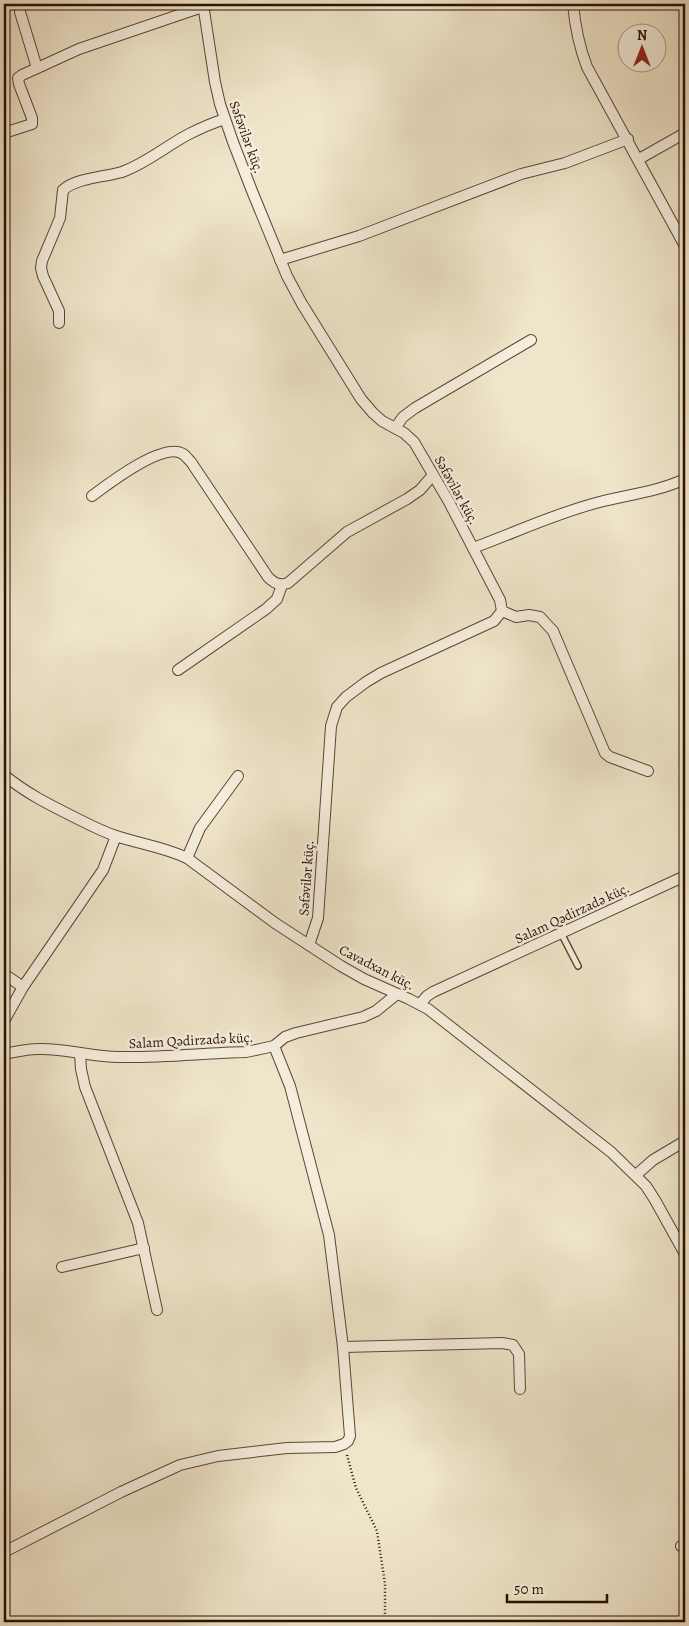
<svg xmlns="http://www.w3.org/2000/svg" width="689" height="1626" viewBox="0 0 689 1626" font-family="Alegreya,serif">
<rect width="100%" height="100%" fill="#efe5ca"/>
<filter id="stains"><feTurbulence type="fractalNoise" baseFrequency=".004" numOctaves="4"/><feColorMatrix values="0 0 0 0 .2 0 0 0 0 .09 0 0 0 0 .02 0 0 0 .5 -.17"/></filter>
<radialGradient id="worn" r=".72"><stop offset=".6" stop-color="#630" stop-opacity="0"/><stop offset="1" stop-color="#630" stop-opacity=".3"/></radialGradient>
<g fill="none" stroke-linecap="round" stroke-linejoin="round">
<g stroke="#5c4534" stroke-width="8">
<path id="lane" d="M561 933 578 966"/>
</g>
<g stroke="#5c4534" stroke-width="12">
<g id="street">
<path d="M203 4 215 82 220 104 233 142 252 191 287 276 302 304 361 399 373 413 382 421 404 433 414 442 449 502 500 600 502 611 494 621 381 673 366 682 346 697 337 707 331 726 318 918 309 945"/>
<path d="M573 4C575 26 579 46 587 67L685 246"/>
<path d="M20 12 37 68"/>
<path d="M4 133 32 124V118L19 84 18 78 22 75 79 49 211 4"/>
<path d="M639 159 685 133"/>
<path d="M280 260 359 236 521 174 565 163 628 139"/>
<path d="M59 323V311L43 276 41 268 42 261 60 218 63 190C76 178 105 177 122 172 147 163 166 146 189 134 201 128 212 123 225 119"/>
<path d="M395 428 403 417 415 408 531 340"/>
<path d="M92 496C108 484 164 441 183 454 186 456 189 460 191 462L268 577C274 583 279 586 288 583L347 532 407 499 420 490 433 475"/>
<path d="M473 548C514 533 554 514 596 503 626 495 657 492 685 479"/>
<path d="M502 611 516 617 529 615 540 617 553 631 605 753 610 757 648 771"/>
<path d="M178 670 266 609 277 599 282 585"/>
<path d="M4 775C26 793 48 804 74 817 88 824 101 831 116 836 140 844 164 847 187 858L275 923 341 966 364 979 409 999 428 1009 611 1152 646 1186 655 1200 685 1254"/>
<path d="M187 858 200 828 238 776"/>
<path d="M4 974 23 987"/>
<path d="M420 1004 427 996 433 992 685 876"/>
<path d="M4 1021 23 987 103 870 116 836"/>
<path d="M4 1054C15 1052 26 1049 38 1049 65 1048 92 1057 119 1057 161 1058 204 1053 246 1052L274 1046 285 1037 296 1033 363 1017 376 1011 397 994"/>
<path d="M80 1054 81 1069 85 1087 138 1223 157 1310"/>
<path d="M636 1175 653 1160 685 1141"/>
<path d="M62 1267 144 1248"/>
<path d="M343 1347 502 1343 513 1345 519 1354 520 1389"/>
<path d="M681 1546 685 1545"/>
<path d="M4 1552 121 1492 180 1465 218 1456 287 1448 335 1447 344 1444 348 1441 350 1436 343 1347 329 1235 290 1086 274 1046"/>
</g>
</g>
<path stroke="#2b1002" stroke-width="2.5" stroke-dasharray="1 2.5" stroke-linecap="butt" d="M347 1455 356 1488 377 1531 385 1584V1622"/>
<use href="#lane" stroke="#f5eedd" stroke-width="5"/>
<use href="#street" stroke="#f5eedd" stroke-width="10"/>
</g>
<g text-anchor="middle" stroke-width="5" stroke-linejoin="round" paint-order="stroke">
<g font-size="14" fill="#2b1002" stroke="#f5eedd">
<text transform="translate(247 137) rotate(70)" y="5">Səfəvilər küç.</text>
<text transform="translate(457 490) rotate(61)" y="5">Səfəvilər küç.</text>
<text transform="translate(306 878) rotate(-86)" y="5">Səfəvilər küç.</text>
<text transform="translate(572 913) rotate(-25)" y="5">Salam Qədirzadə küç.</text>
<text transform="translate(377 967) rotate(27)" y="5">Cavadxan küç.</text>
<text transform="translate(191 1040) rotate(-3)" y="5">Salam Qədirzadə küç.</text>
</g>
</g>
<rect width="689" height="1626" fill="none" stroke="#efe5ca" stroke-width="20"/>
<rect x="5" y="5" width="679" height="1616" fill="none" stroke="#2b1002" stroke-width="2.5"/>
<rect x="10" y="10" width="669" height="1606" fill="none" stroke="#2b1002"/>
<g transform="translate(642 48)"><circle r="24" fill="#f5eedd" stroke="#a49585"/>
<path d="M0-4L9 19L0 12L-9 19Z" fill="#8f2418"/>
<text y="-8" font-size="14" font-weight="bold" text-anchor="middle" fill="#2b1002">N</text>
</g>
<path d="M507 1594v8h100v-8" fill="none" stroke="#2b1002" stroke-width="2.5"/>
<text x="514" y="1594" font-size="15" fill="#2b1002" stroke="#f5eedd" stroke-width="4" paint-order="stroke">50 m</text>
<rect width="100%" height="100%" filter="url(#stains)"/>
<rect width="100%" height="100%" fill="url(#worn)"/>
</svg>
